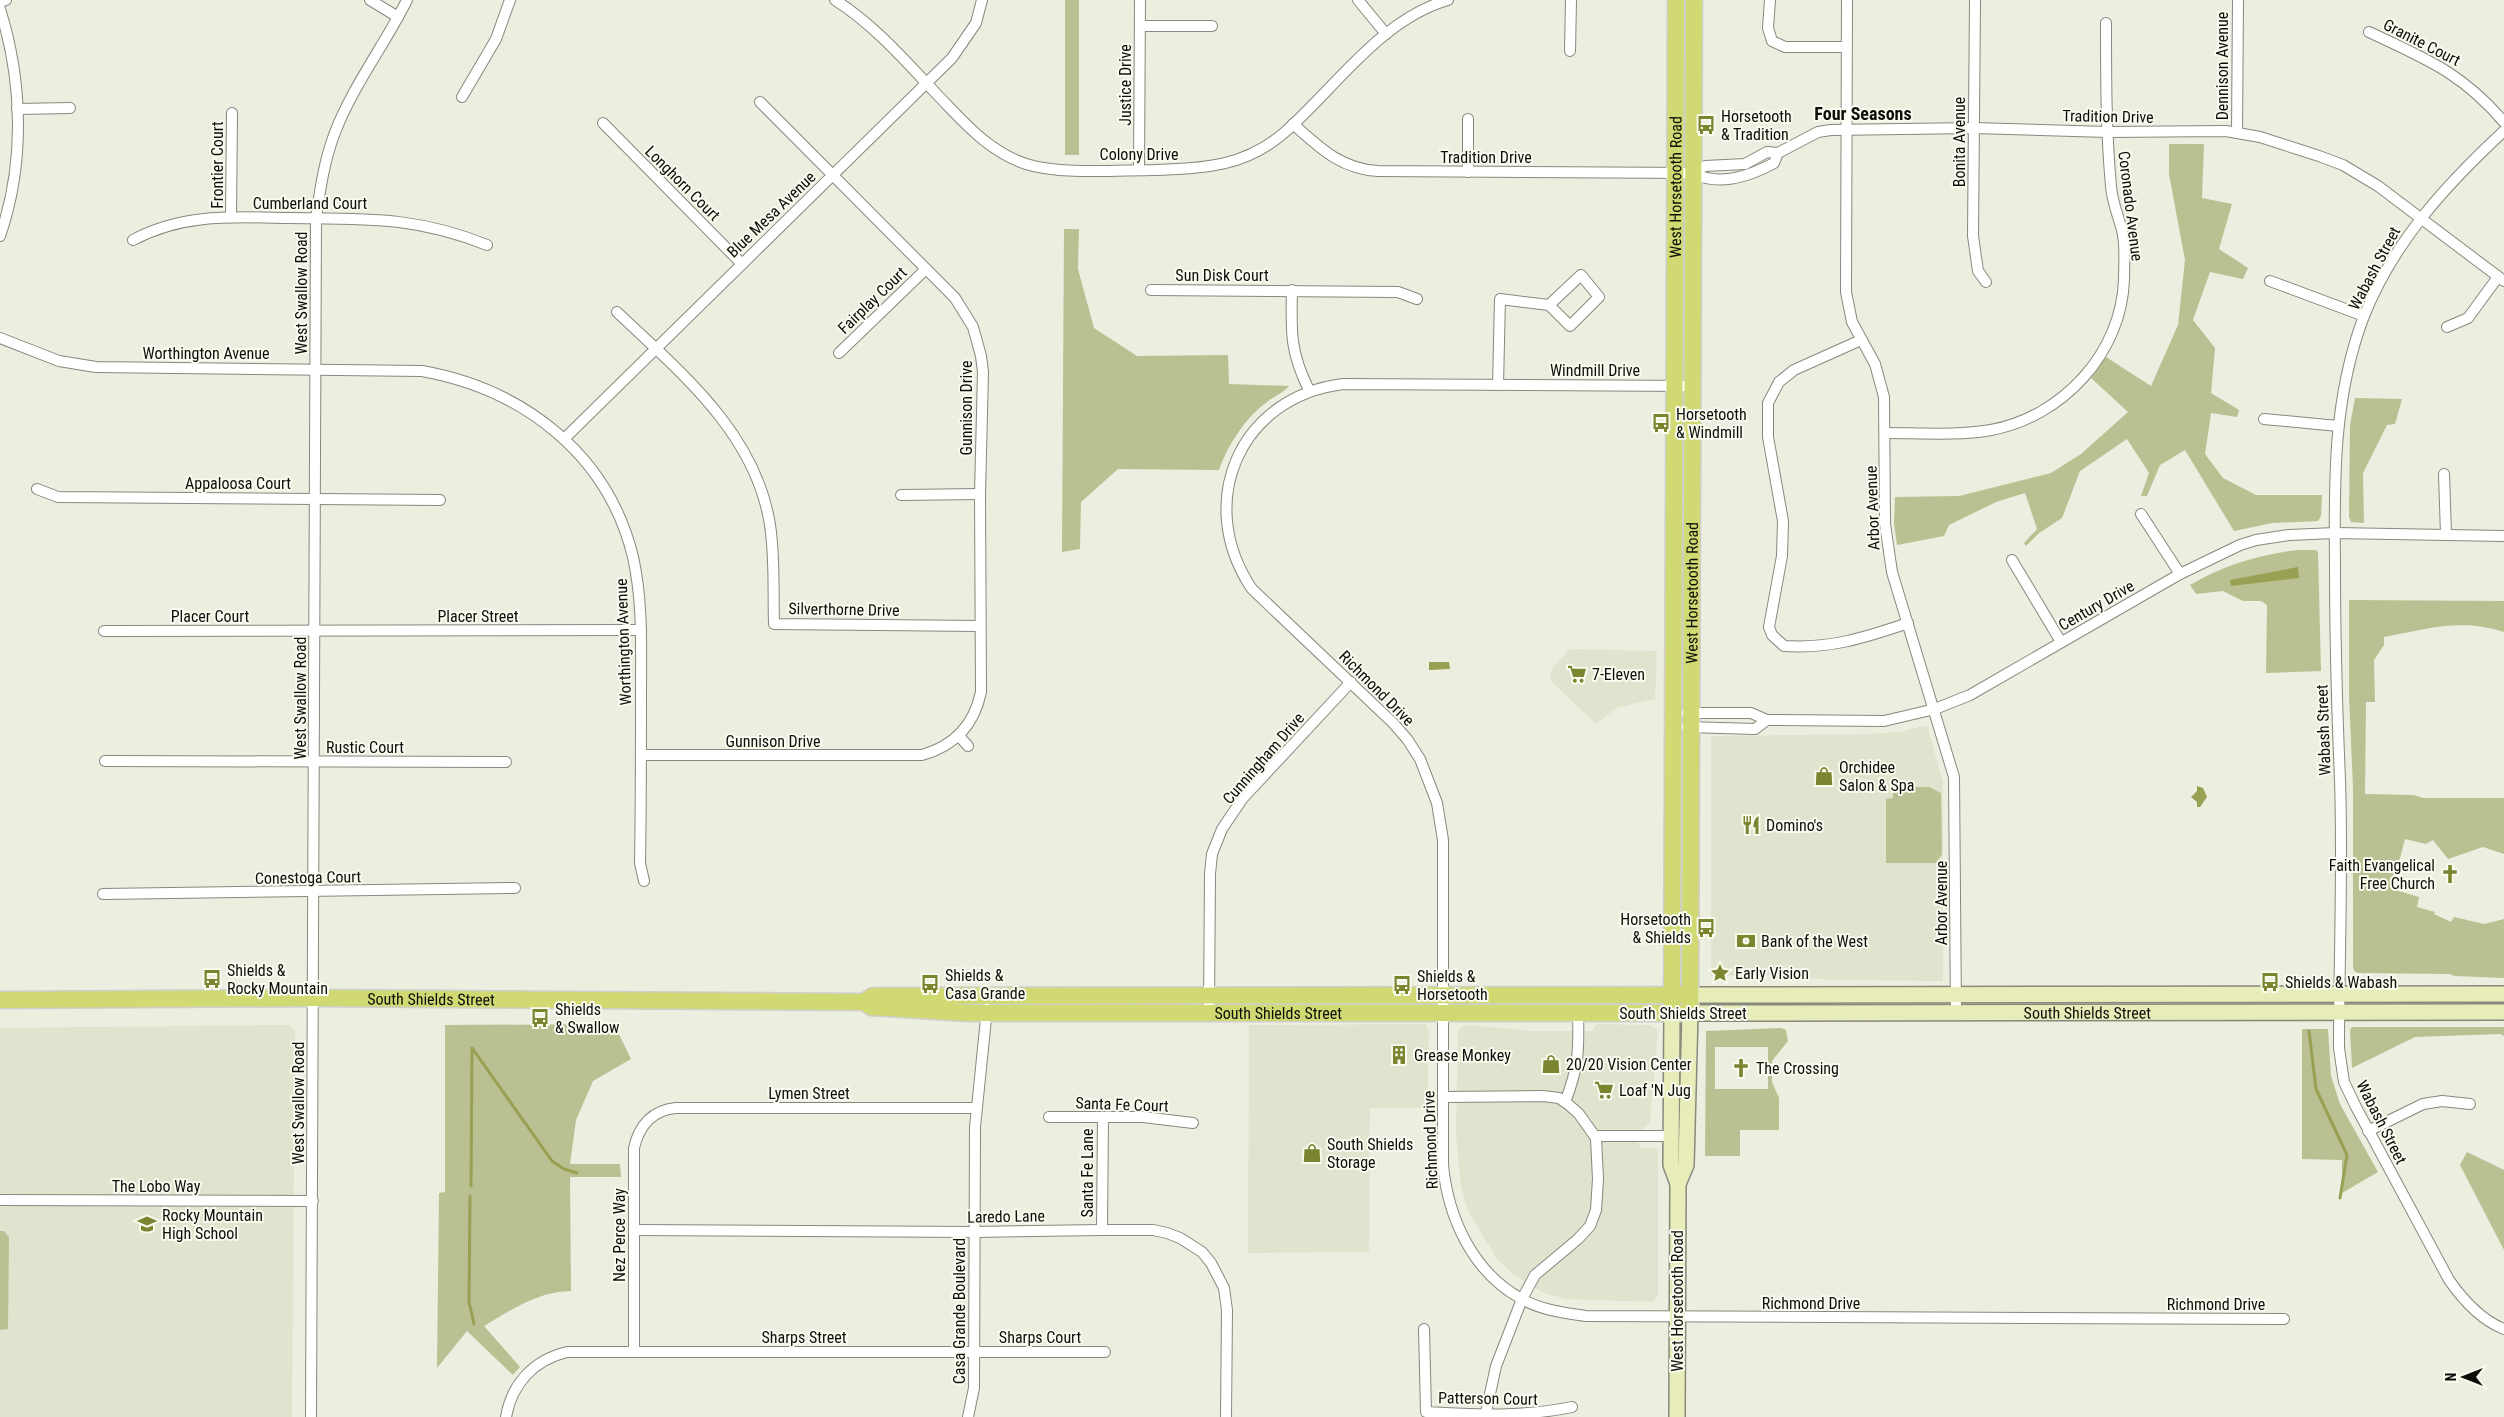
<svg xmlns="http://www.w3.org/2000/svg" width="2504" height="1417" viewBox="0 0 2504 1417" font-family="'Roboto Condensed',sans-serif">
<rect width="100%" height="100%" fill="#eceee0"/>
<g fill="#e0e3ce" fill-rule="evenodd">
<path d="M1570 649 1657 651 1655 699 1616 708 1596 724 1550 680 1552 668Z"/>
<path d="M1924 726 1928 728 1943 783V981L1833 980 1760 975 1711 976V738L1714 736 1866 734 1900 732ZM1893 788 1936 863H1886V799H1893Z"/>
<path d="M1426 1024 1429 1032 1427 1108H1370L1369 1252 1248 1253 1249 1025Z"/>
<path d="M1597 1024 1650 1025 1658 1031 1650 1122 1634 1136 1641 1148H1655L1658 1151V1296L1652 1302 1566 1299 1544 1293 1514 1275 1497 1259 1468 1211 1461 1186 1456 1136 1458 1032 1461 1027 1466 1025 1533 1031H1592Z"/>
<path d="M288 1025 295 1031 292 1417H0V1028Z"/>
</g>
<g fill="#bac091" fill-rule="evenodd">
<rect x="1065" y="0" width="14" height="155"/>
<path d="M2169 144H2204L2202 198 2232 204 2219 249 2248 268 2243 279 2210 272 2193 320 2215 348 2211 393 2239 410 2237 417 2211 413 2205 454 2223 478 2256 495H2322L2321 516 2318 521 2272 523 2234 531 2185 450 2160 465 2147 496H2141L2149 473 2127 439 2080 471 2062 518 2039 533 2026 546 2024 543 2037 529 2025 493 1996 502 1949 525 1944 536 1897 545 1894 524 1895 497 1959 496 2051 473 2081 454 2128 412 2091 378 2106 357 2151 386 2178 325 2185 260 2169 174Z"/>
<path d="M1064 229H1079L1078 269 1094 328 1137 356 1228 355 1229 384 1289 386C1283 393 1274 396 1267 402 1245 418 1228 445 1219 470L1118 469 1081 502 1080 549 1062 552Z"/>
<path d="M2355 398 2402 399 2395 424 2387 425 2363 473 2364 523 2351 522 2349 517 2350 425Z"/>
<path d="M2297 550H2316L2318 552 2321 671 2266 673 2267 605 2261 601H2243L2223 591 2196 594 2190 585C2224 565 2258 555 2297 550Z"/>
<path d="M2349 600 2504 601V632C2459 618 2428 629 2384 637V645L2374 660 2375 702H2366L2365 794 2414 795 2423 798H2504V854L2483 847 2448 859 2433 840 2426 844 2405 839 2392 889 2419 897 2417 907 2435 912 2434 914 2451 922 2454 917 2484 924 2504 919V978L2455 976 2449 974 2359 973 2355 972 2353 967V789L2349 695Z"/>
<path d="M1893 787H1929L1941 793 1942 854 1936 863H1886V799L1893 798Z"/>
<path d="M614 1024 631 1059 593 1081 576 1120 570 1164H620L621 1177H570L571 1291C539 1291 511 1310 484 1326L520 1367 513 1375 467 1331 437 1368 439 1193 445 1192V1025Z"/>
<path d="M2352 1027H2504V1036L2500 1034 2415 1037 2352 1068 2350 1030Z"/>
<path d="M1781 1028 1786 1030 1788 1041 1772 1061V1082L1779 1098V1130H1740V1156H1705L1706 1031ZM1715 1047H1768V1089H1715Z"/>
<path d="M2302 1029H2328L2331 1076 2340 1104 2378 1172 2342 1193V1160L2302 1159Z"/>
<path d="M2467 1152 2504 1170V1250L2460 1165Z"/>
<path d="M0 1231H4L9 1237 8 1329 0 1330Z"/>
</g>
<g fill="#97a053">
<path d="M2298 567 2299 578 2231 586 2230 580Z"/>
<path d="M1429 662H1449L1450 669 1429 670Z"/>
<path d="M2197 786 2203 788 2207 797 2200 807H2197V802L2191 797 2197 791Z"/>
</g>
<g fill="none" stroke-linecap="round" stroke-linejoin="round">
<g stroke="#97a053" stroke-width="3">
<path d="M2309 1031 2316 1089 2347 1155 2340 1198"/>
<path d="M471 1186 472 1048 552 1161 564 1169 577 1173"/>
<path d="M470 1196 469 1302 474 1324"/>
</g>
<g stroke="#87897d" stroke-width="12">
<g id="minor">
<path d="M370 0 398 17"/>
<path d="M835 0C878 27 913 70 948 106 971 130 993 153 1026 164 1060 175 1118 170 1154 170 1205 168 1245 167 1285 132 1335 88 1381 19 1448 0"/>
<path d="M1358 0 1386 34"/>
<path d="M1770 0 1768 28 1772 41 1785 47H1846"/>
<path d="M1847 0 1846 292 1852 322 1875 364 1884 397 1885 524 1892 572 1954 777 1956 1013"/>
<path d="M1975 0 1973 236 1978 271 1986 282"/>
<path d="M0 2 6 0"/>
<path d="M0 9C23 82 25 164 0 236"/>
<path d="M1140 26H1212"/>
<path d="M2369 32C2426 59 2461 72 2504 122"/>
<path d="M1570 51 1571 0"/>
<path d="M462 97 496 39 510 0"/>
<path d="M17 109 70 108"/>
<path d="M603 123 742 264"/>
<path d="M1293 124C1320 148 1341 169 1378 171L1693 173C1719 187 1750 176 1774 163L1778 153"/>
<path d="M2504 131C2446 185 2394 241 2364 316 2333 397 2334 481 2335 566 2335 638 2337 709 2340 780 2343 869 2339 959 2339 1048L2344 1082 2356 1107 2449 1280C2463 1300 2481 1320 2504 1329"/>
<path d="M2237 133 2238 0"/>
<path d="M1139 170 1140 0"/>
<path d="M1468 172V119"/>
<path d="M1693 173 1705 166 1745 164 1767 152 1778 153 1818 132 1831 130 1974 128 2107 132 2226 131 2260 137 2319 156 2343 165 2378 186 2504 281"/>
<path d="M231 217 232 113"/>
<path d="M133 240C183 213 234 217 289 218 364 219 415 216 487 245"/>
<path d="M2270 281 2364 316"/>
<path d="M1151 290 1398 292 1417 299"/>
<path d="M1292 290C1291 332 1290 352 1309 390"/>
<path d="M617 312C680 372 756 433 770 525 775 557 773 591 774 624L980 626"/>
<path d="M2447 327 2468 318 2498 277"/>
<path d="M0 338 59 361 96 367 422 371C523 389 608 454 633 557 643 602 641 647 641 693 641 749 641 806 640 863L644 881"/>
<path d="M1861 340 1794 370 1779 382 1768 403V437L1783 521 1782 556 1769 627 1772 635 1784 646C1830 649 1864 638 1908 623"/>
<path d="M839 353 926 269"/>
<path d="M1498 385 1500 299 1549 305 1570 326 1599 297 1581 275 1549 305"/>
<path d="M1692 386 1343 384C1239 397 1194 503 1252 589L1393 723 1407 739 1420 759 1437 803 1443 840V1165C1448 1217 1472 1271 1520 1298 1540 1310 1564 1313 1586 1316L2284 1319"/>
<path d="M2264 419 2338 426"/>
<path d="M1885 433C1920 433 1957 436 1991 430 2062 417 2122 353 2124 279 2124 263 2126 246 2122 230 2118 215 2112 202 2111 186 2106 132 2106 78 2106 23"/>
<path d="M564 439 952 58 976 23 982 0"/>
<path d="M2444 474 2446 535"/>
<path d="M37 489 58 497 440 500"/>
<path d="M901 495 980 494"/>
<path d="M2141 514 2180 574"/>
<path d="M2012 560 2061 642"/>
<path d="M104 631 641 630"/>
<path d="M1687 713H1751L1767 720 1884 721 1935 709 1970 695 2180 574 2240 545 2256 540 2289 535 2335 533 2504 536"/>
<path d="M1687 727 1755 729 1767 720"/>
<path d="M959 736 968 746"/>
<path d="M641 755H922C954 746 974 726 981 692L980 494 983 372 981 356 973 327 955 298 760 102"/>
<path d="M105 761 506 762"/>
<path d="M103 894 515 888"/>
<path d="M1209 1011 1210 874 1212 854 1222 829 1243 798 1351 682"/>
<path d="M1443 1097 1543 1096 1559 1098 1569 1105 1579 1114 1596 1138 1598 1179 1596 1210 1590 1226 1578 1239 1535 1275 1522 1299 1496 1366 1485 1417"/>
<path d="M1565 1102C1579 1067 1579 1049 1578 1012"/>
<path d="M1049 1117H1143L1193 1123"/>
<path d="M2368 1131 2423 1104 2442 1101 2470 1104"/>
<path d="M1595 1136H1672"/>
<path d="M0 1200 313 1201"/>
<path d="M634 1230 974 1232 1102 1230H1153L1167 1233 1180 1238 1202 1252 1211 1263 1224 1288 1227 1310 1226 1417"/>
<path d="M1102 1230 1103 1117"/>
<path d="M1424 1329 1426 1412C1475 1415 1524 1417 1572 1407"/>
<path d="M634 1351V1148C639 1126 652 1110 676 1108H976"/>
<path d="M311 1417 316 218C320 190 324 162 334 135 352 87 384 46 407 0"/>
<path d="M506 1417C512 1383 534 1360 567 1352H1105"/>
<path d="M968 1417 974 1388 975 1127 987 1009"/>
</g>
</g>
<g stroke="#87897d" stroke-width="18">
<g id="secondary">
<path d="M1690 995 2504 994"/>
<path d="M1672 1012 1671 1165 1678 1184 1677 1417"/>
<path id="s1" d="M1678 1184 1686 1165 1690 1013 2504 1012"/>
</g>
</g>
<g stroke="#cfcfce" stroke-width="19">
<g id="primary">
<path id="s2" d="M0 1000 314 998 864 1002 873 996 1690 995"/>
<path id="s3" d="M864 1002 871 1007 967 1013H1690L1694 0"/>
<path id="s4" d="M1672 1005 1676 0"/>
</g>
</g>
<use href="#minor" stroke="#fff" stroke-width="10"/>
<use href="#secondary" stroke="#e8ecb9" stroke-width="15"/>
<use href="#primary" stroke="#d1d973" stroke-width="16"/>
</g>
<defs>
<g id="bus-bare" transform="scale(1.5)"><path d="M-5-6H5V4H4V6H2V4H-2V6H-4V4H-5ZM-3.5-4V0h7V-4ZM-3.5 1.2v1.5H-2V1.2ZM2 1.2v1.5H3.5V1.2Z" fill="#7b842f" stroke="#f9fbee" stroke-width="2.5" paint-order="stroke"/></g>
<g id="supermarket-bare" transform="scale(1.5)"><path d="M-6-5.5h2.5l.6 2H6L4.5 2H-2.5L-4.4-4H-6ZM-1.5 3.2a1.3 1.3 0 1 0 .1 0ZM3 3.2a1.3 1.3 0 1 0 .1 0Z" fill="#7b842f" stroke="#f9fbee" stroke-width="2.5" paint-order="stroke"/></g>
<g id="shop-bare" transform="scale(1.5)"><path d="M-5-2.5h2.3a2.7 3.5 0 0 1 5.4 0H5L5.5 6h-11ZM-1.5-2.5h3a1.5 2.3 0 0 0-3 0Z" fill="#7b842f" stroke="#f9fbee" stroke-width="2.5" paint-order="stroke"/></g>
<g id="restaurant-bare" transform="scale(1.5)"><path d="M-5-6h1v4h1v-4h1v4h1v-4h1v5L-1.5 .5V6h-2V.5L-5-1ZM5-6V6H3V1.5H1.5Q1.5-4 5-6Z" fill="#7b842f" stroke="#f9fbee" stroke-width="2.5" paint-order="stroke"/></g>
<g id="church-bare" transform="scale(1.5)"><path d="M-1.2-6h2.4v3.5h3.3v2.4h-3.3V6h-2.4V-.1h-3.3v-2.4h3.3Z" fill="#7b842f" stroke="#f9fbee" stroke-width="2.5" paint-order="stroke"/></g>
<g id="bank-bare" transform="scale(1.5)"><path d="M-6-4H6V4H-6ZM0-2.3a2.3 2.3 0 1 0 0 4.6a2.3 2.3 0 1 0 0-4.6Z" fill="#7b842f" stroke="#f9fbee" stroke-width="2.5" paint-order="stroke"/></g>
<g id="sight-bare" transform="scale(1.5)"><path d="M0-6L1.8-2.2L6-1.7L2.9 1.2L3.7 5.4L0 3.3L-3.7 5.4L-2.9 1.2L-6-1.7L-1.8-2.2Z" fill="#7b842f" stroke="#f9fbee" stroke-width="2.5" paint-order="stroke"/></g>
<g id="building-bare" transform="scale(1.5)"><path d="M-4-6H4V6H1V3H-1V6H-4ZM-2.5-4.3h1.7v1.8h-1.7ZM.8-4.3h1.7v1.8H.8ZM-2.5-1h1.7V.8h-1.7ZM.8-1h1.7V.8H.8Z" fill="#7b842f" stroke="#f9fbee" stroke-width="2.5" paint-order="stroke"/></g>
<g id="school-bare" transform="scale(1.5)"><path d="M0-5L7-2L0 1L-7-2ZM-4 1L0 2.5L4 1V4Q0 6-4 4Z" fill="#7b842f" stroke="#f9fbee" stroke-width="2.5" paint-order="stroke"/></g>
</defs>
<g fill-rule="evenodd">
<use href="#bus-bare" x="1706" y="125"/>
<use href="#bus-bare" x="1661" y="423"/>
<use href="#supermarket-bare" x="1577" y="674"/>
<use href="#shop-bare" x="1824" y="776"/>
<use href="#restaurant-bare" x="1751" y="825"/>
<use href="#church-bare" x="2450" y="874"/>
<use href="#bus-bare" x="1706" y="928"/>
<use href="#bank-bare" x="1746" y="941"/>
<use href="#sight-bare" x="1720" y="973"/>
<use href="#bus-bare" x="212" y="979"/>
<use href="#bus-bare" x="2270" y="982"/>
<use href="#bus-bare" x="930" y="984"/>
<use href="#bus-bare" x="1402" y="985"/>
<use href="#bus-bare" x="540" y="1018"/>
<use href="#building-bare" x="1399" y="1055"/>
<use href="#shop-bare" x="1551" y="1064"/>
<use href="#church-bare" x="1741" y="1068"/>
<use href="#supermarket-bare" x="1604" y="1090"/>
<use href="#shop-bare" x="1312" y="1153"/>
<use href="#school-bare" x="147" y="1224"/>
</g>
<g text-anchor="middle" stroke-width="4" stroke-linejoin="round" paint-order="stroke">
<g font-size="16" fill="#0d0e0a" stroke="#f9fbee">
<text transform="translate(2422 42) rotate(27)" y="6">Granite Court</text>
<text transform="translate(2222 66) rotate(-90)" y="6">Dennison Avenue</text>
<text transform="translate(1125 85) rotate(-90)" y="6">Justice Drive</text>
<text transform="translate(2108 116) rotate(1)" y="6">Tradition Drive</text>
<text transform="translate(1959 142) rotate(-90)" y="6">Bonita Avenue</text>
<text x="1139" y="160">Colony Drive</text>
<text x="1486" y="163">Tradition Drive</text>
<text transform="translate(217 165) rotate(-90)" y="6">Frontier Court</text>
<text transform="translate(683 183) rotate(45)" y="6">Longhorn Court</text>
<text dy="6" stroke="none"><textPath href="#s4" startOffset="818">West Horsetooth Road</textPath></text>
<text x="310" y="209">Cumberland Court</text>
<text transform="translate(2131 206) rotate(83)" y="6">Coronado Avenue</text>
<text transform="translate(771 214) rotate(-44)" y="6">Blue Mesa Avenue</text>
<text transform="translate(2374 268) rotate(-62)" y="6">Wabash Street</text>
<text x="1222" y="281">Sun Disk Court</text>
<text transform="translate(301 293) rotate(-90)" y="6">West Swallow Road</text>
<text transform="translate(872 300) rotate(-44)" y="6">Fairplay Court</text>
<text x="206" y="359">Worthington Avenue</text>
<text x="1595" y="376">Windmill Drive</text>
<text transform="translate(966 408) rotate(-90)" y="6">Gunnison Drive</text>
<text x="238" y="489">Appaloosa Court</text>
<text transform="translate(1872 508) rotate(-92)" y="6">Arbor Avenue</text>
<text dy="6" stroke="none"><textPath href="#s3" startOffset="1248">West Horsetooth Road</textPath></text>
<text transform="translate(2096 605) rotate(-30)" y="6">Century Drive</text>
<text transform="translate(844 609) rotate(1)" y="6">Silverthorne Drive</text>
<text x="210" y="622">Placer Court</text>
<text x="478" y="622">Placer Street</text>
<text transform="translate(623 642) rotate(-92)" y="6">Worthington Avenue</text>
<text transform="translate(1377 688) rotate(45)" y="6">Richmond Drive</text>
<text transform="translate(300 698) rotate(-90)" y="6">West Swallow Road</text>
<text transform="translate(2323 730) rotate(-92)" y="6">Wabash Street</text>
<text x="773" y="747">Gunnison Drive</text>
<text x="365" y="753">Rustic Court</text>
<text transform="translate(1263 758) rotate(-49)" y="6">Cunningham Drive</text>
<text transform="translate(308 877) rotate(-1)" y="6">Conestoga Court</text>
<text transform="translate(1941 903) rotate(-90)" y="6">Arbor Avenue</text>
<text dy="6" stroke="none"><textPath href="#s2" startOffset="431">South Shields Street</textPath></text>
<text dy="6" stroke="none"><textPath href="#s3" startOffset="416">South Shields Street</textPath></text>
<text dy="6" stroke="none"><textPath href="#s1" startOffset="570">South Shields Street</textPath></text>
<text x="1683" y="1019">South Shields Street</text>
<text x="809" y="1099">Lymen Street</text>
<text transform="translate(298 1103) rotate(-90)" y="6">West Swallow Road</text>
<text transform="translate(1122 1104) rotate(2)" y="6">Santa Fe Court</text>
<text transform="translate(2382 1122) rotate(63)" y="6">Wabash Street</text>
<text transform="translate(1430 1140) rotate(-92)" y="6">Richmond Drive</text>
<text transform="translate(1087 1173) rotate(-90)" y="6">Santa Fe Lane</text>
<text x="156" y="1192">The Lobo Way</text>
<text transform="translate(1006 1216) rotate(-1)" y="6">Laredo Lane</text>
<text transform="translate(619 1235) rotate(-90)" y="6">Nez Perce Way</text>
<text transform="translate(1677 1301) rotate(-90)" y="6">West Horsetooth Road</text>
<text x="1811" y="1309">Richmond Drive</text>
<text x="2216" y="1310">Richmond Drive</text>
<text transform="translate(959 1311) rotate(-90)" y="6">Casa Grande Boulevard</text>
<text x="804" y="1343">Sharps Street</text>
<text x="1040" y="1343">Sharps Court</text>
<text transform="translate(1488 1398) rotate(1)" y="6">Patterson Court</text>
</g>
<g font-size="16" fill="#0d0e0a" stroke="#f9fbee" text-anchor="start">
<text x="1721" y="122">Horsetooth<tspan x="1721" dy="18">&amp; Tradition</tspan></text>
<text x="1676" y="420">Horsetooth<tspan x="1676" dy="18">&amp; Windmill</tspan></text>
<text x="1592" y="680">7-Eleven</text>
<text x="1839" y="773">Orchidee<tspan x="1839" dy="18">Salon &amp; Spa</tspan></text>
<text x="1766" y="831">Domino's</text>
<text x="2435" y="871" text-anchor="end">Faith Evangelical<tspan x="2435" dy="18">Free Church</tspan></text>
<text x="1691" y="925" text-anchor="end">Horsetooth<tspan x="1691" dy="18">&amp; Shields</tspan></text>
<text x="1761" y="947">Bank of the West</text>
<text x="227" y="976">Shields &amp;<tspan x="227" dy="18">Rocky Mountain</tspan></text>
<text x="1735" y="979">Early Vision</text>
<text x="945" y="981">Shields &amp;<tspan x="945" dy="18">Casa Grande</tspan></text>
<text x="1417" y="982">Shields &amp;<tspan x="1417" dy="18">Horsetooth</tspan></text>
<text x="2285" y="988">Shields &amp; Wabash</text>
<text x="555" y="1015">Shields<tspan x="555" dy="18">&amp; Swallow</tspan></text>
<text x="1414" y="1061">Grease Monkey</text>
<text x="1566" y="1070">20/20 Vision Center</text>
<text x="1756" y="1074">The Crossing</text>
<text x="1619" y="1096">Loaf 'N Jug</text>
<text x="1327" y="1150">South Shields<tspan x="1327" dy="18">Storage</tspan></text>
<text x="162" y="1221">Rocky Mountain<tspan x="162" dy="18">High School</tspan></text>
</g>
<g font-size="18" font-weight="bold" fill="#0d0e0a" stroke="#f9fbee">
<text x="1863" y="120">Four Seasons</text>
</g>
</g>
<g transform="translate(2464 1377) rotate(270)" stroke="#f9fbee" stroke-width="4" paint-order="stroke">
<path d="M0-4L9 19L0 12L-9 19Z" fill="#0d0e0a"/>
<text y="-8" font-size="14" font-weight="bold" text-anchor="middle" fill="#0d0e0a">N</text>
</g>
</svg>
